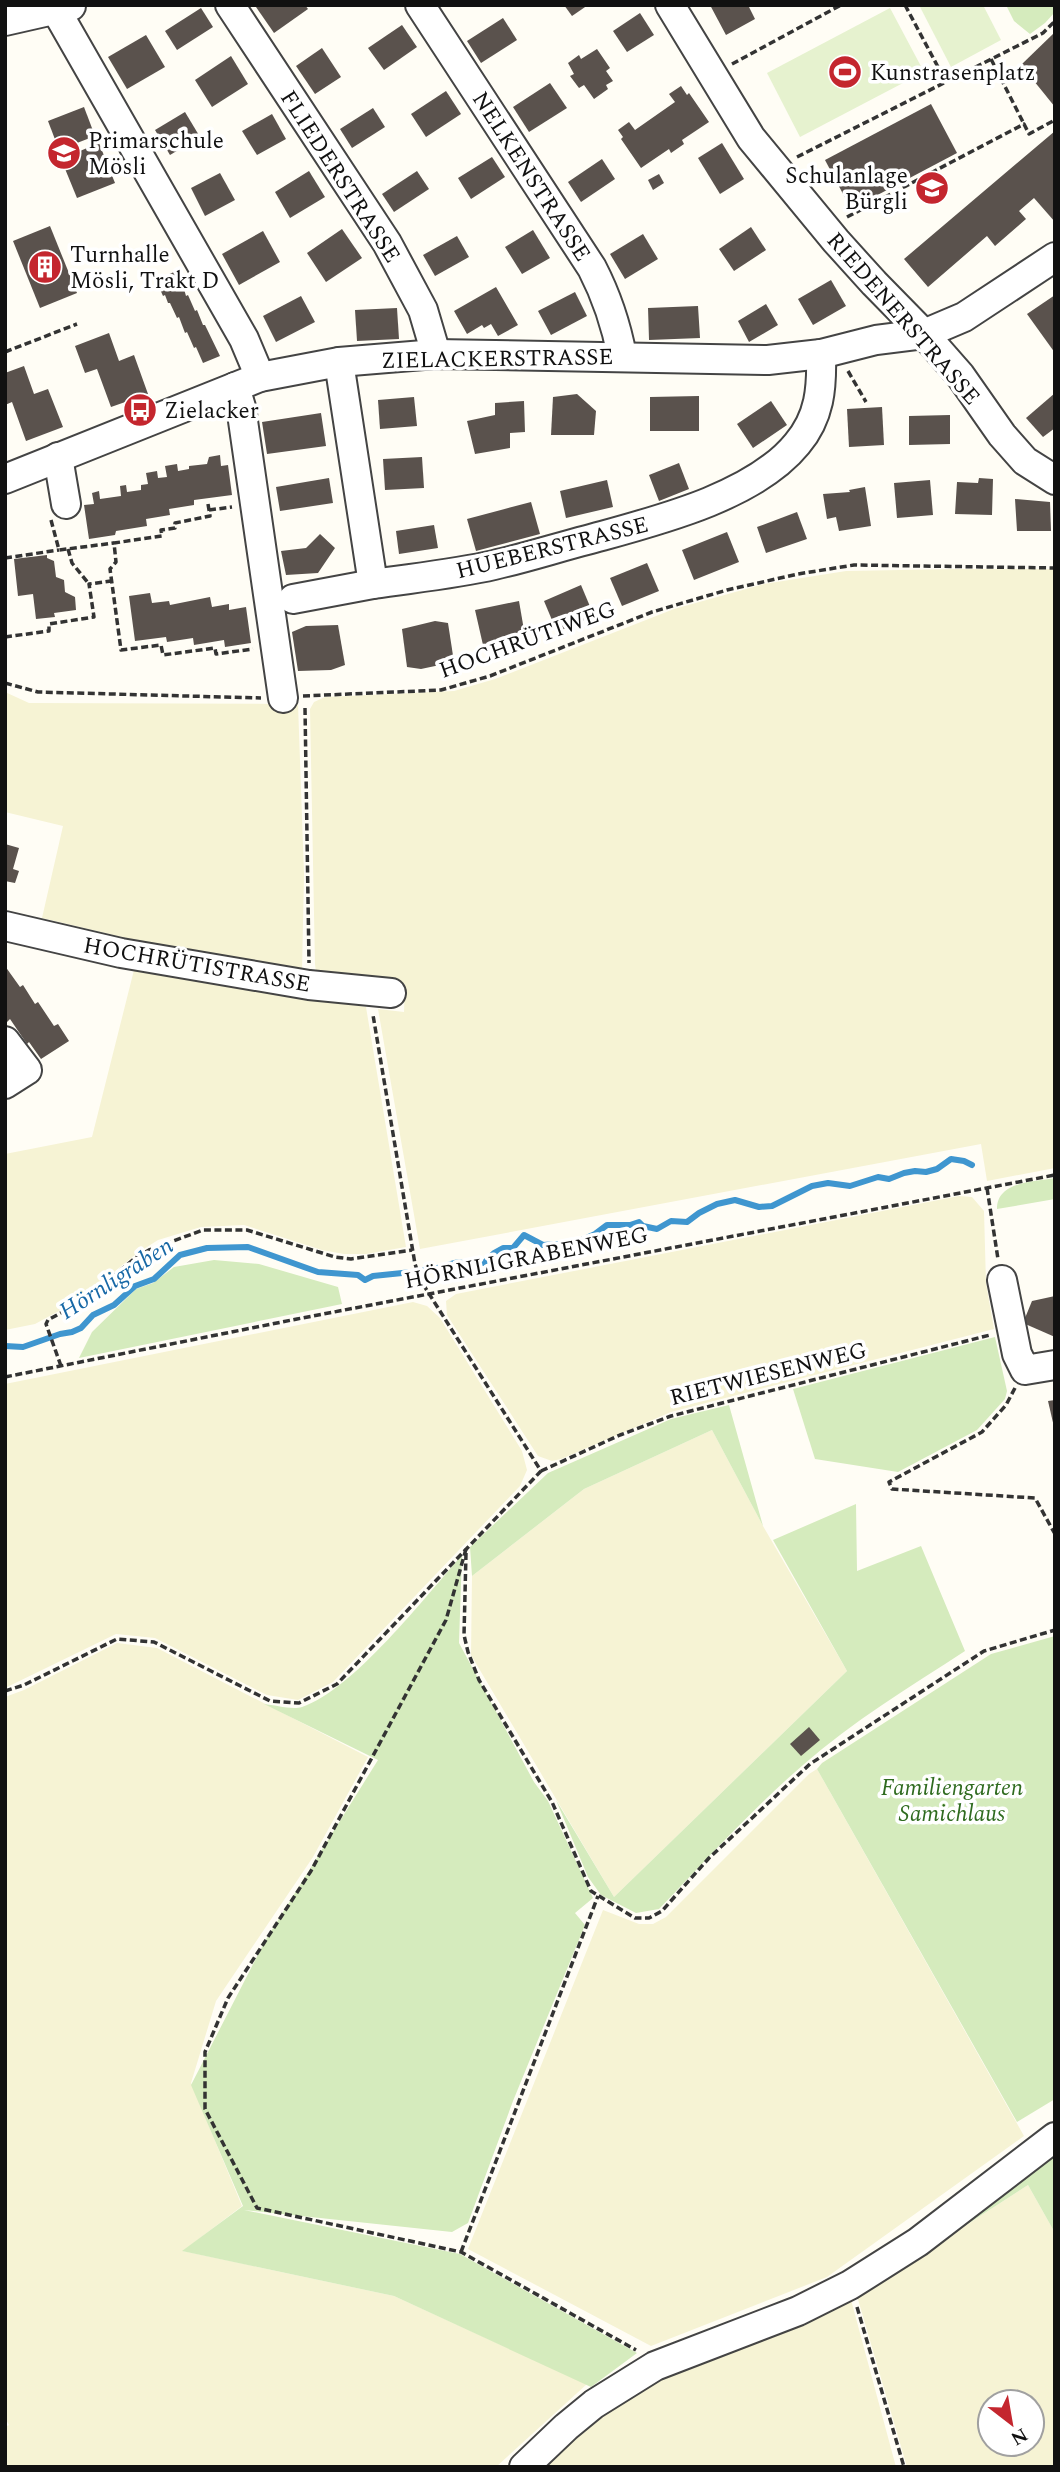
<svg xmlns="http://www.w3.org/2000/svg" width="1060" height="2472" viewBox="0 0 1060 2472" font-family="Spectral,serif">
<rect width="100%" height="100%" fill="#fffdf5"/>
<g fill="#f6f3d4" fill-rule="evenodd">
<path d="M956 569H1055V1168L987 1181 981 1144 420 1249 378 1009 404 1012 405 984 316 972 315 964 310 709 314 702 325 697 454 691 495 679 674 609 764 584 846 571Z"/>
<path d="M5 692 29 703 298 704 304 874 302 972 126 938 42 918 63 826 5 812Z"/>
<path d="M134 970 366 1007 406 1247 366 1254H344L322 1250 244 1225 201 1227 158 1240 136 1254 81 1299 35 1324 5 1330V1154L92 1137Z"/>
<path d="M959 1196 972 1197 984 1211 986 1283 994 1329 671 1412 561 1459 552 1461 538 1456 447 1315 446 1301 456 1294Z"/>
<path d="M413 1302 427 1306 440 1318 522 1451 527 1470 520 1486 333 1682 298 1700 267 1695 155 1638 116 1634 5 1688V1384Z"/>
<path d="M712 1430 763 1526 847 1671 614 1897 471 1655 472 1576 584 1489Z"/>
<path d="M117 1643 157 1648 368 1757 313 1857 216 2001 191 2083 242 2206 183 2251 394 2296 587 2384 496 2467H5V2427L9 2425 5 2418V1697L24 1690Z"/>
<path d="M817 1769 1024 2136 827 2277 651 2346 468 2249 603 1910 639 1924H653L666 1917 809 1774Z"/>
<path d="M1028 2185 1055 2233V2467H907L857 2296ZM990 2402H1032V2444H990Z"/>
<path d="M850 2296 896 2467H538L593 2414 638 2387Z"/>
</g>
<g fill="#d5ebbd">
<path d="M1006 5H1055V12L1045 23 1030 34 1014 21Z"/>
<path d="M1055 1178V1199L997 1209C997 1181 1034 1182 1055 1178Z"/>
<path d="M214 1260 259 1264 338 1287 342 1304 79 1358 92 1332 136 1289 153 1283 174 1267Z"/>
<path d="M995 1337 1007 1391 1005 1399 977 1430 898 1472 815 1459 793 1389Z"/>
<path d="M729 1405 763 1526 712 1430 584 1489 472 1576 470 1547 548 1473 671 1419Z"/>
<path d="M856 1504 857 1571 921 1546 965 1651C910 1687 853 1721 803 1765 752 1809 706 1860 659 1909L636 1913 601 1895 588 1877 556 1800 614 1897 847 1671 773 1540Z"/>
<path d="M462 1555 459 1643 534 1782 548 1801 593 1898 575 1913 585 1925 513 2101 468 2223 452 2232 244 2210 460 2254 637 2353 591 2387 394 2296 182 2251 243 2206 191 2085 265 1941 378 1760 264 1704C275 1705 292 1710 302 1707 352 1691 426 1596 462 1555Z"/>
<path d="M1055 1636V2099L1017 2122 817 1769 822 1763 991 1654Z"/>
<path d="M1055 2154V2233L1028 2185 946 2238Z"/>
</g>
<g fill="#e6f2cf">
<path d="M919 5H983L1001 40 951 67Z"/>
<path d="M890 8 924 72 800 137 767 73Z"/>
</g>
<g fill="none" stroke-linecap="round" stroke-linejoin="round">
<g stroke="#3f96cf" stroke-width="6">
<path d="M424 1270C430 1268 436 1269 443 1267 453 1263 457 1261 468 1264L472 1262 484 1263 494 1253 503 1248H513L524 1235 543 1245 557 1244 569 1246 595 1234 607 1225H630L639 1222 643 1226 657 1229 671 1221 687 1222 699 1213 717 1204 735 1200 759 1207 772 1206 812 1186 828 1183 850 1186 878 1177 889 1179 904 1173 915 1171 926 1172 937 1169 951 1159 964 1161 972 1165"/>
<path d="M5 1346 23 1347 60 1334 72 1332 81 1328 93 1315 114 1305 135 1286 154 1279 180 1255 207 1248 248 1247 318 1272 358 1275 365 1280 373 1276 412 1272"/>
</g>
</g>
<g fill="#5a524d">
<path d="M260 5H305L308 9 274 33 256 7Z"/>
<path d="M564 5H588L572 16Z"/>
<path d="M710 5H748L755 19 726 35Z"/>
<path d="M201 8 213 27 177 50 165 31Z"/>
<path d="M640 13 654 35 627 52 613 31Z"/>
<path d="M503 18 517 40 481 63 467 41Z"/>
<path d="M402 25 417 47 384 70 368 48Z"/>
<path d="M1055 32V107L1021 65Z"/>
<path d="M146 35 165 67 127 89 108 57Z"/>
<path d="M322 48 341 77 315 94 296 66Z"/>
<path d="M597 49 610 68 606 71 613 81 606 85 608 89 594 99 584 85 579 88 570 76 574 74 568 63 579 55 581 59Z"/>
<path d="M231 56 248 84 212 107 195 80Z"/>
<path d="M550 83 567 108 529 132 513 107Z"/>
<path d="M681 86 687 95 689 93 709 122 682 140 684 144 671 153 669 149 641 168 621 139 623 137 618 130 629 122 635 130 675 102 669 94Z"/>
<path d="M446 91 461 114 426 137 411 114Z"/>
<path d="M931 104 957 153 851 209 825 160Z"/>
<path d="M84 107 95 136 59 150 48 121Z"/>
<path d="M373 108 385 127 352 148 340 129Z"/>
<path d="M185 112 200 137 170 155 155 130Z"/>
<path d="M272 114 286 139 257 155 242 131Z"/>
<path d="M1055 131V222L1034 198 1019 211 1026 219 995 246 987 236 928 287 904 259Z"/>
<path d="M99 143 115 183 77 198 61 159Z"/>
<path d="M722 143 744 179 720 194 698 158Z"/>
<path d="M492 157 505 177 471 199 458 178Z"/>
<path d="M602 159 615 179 581 202 568 182Z"/>
<path d="M309 171 325 197 290 218 275 192Z"/>
<path d="M417 171 429 189 394 212 382 194Z"/>
<path d="M220 173 235 200 205 216 191 188Z"/>
<path d="M659 174 664 183 653 190 648 180Z"/>
<path d="M50 226 77 293 40 308 13 241Z"/>
<path d="M751 227 766 250 734 271 719 249Z"/>
<path d="M342 229 362 258 326 282 307 253Z"/>
<path d="M533 230 550 258 522 274 505 247Z"/>
<path d="M263 231 280 262 239 285 222 254Z"/>
<path d="M643 234 658 259 625 279 610 254Z"/>
<path d="M457 236 469 257 435 276 423 255Z"/>
<path d="M174 272 181 290 184 289 186 296 188 295 195 311 197 310 203 325H205L220 356 203 363 196 347 194 348 187 332 185 333 179 317 177 318 170 303H168L165 295 163 296 156 280Z"/>
<path d="M831 280 846 306 813 325 798 299Z"/>
<path d="M496 287 518 325 498 336 491 324 484 328 482 325 467 334 454 311Z"/>
<path d="M575 292 587 316 551 335 538 311Z"/>
<path d="M1055 295V353L1027 314Z"/>
<path d="M301 296 315 322 276 342 263 316Z"/>
<path d="M766 304 778 325 749 342 738 321Z"/>
<path d="M698 306 700 338 649 340 648 308Z"/>
<path d="M397 308 399 339 357 341 355 310Z"/>
<path d="M109 333 119 361 134 355 148 394 111 407 97 369 85 373 75 346Z"/>
<path d="M24 366 34 394 48 389 63 427 26 441 12 402 5 405V373Z"/>
<path d="M1055 393V428L1043 437 1026 418Z"/>
<path d="M577 394 596 411 594 435H551L553 397Z"/>
<path d="M699 396V431H650V397Z"/>
<path d="M414 397 417 426 380 429 378 400Z"/>
<path d="M524 401 525 432 510 433V448L475 454 467 421 495 415V403Z"/>
<path d="M771 401 787 425 753 448 737 424Z"/>
<path d="M882 407 884 445 849 447 847 409Z"/>
<path d="M321 413 326 446 267 454 262 422Z"/>
<path d="M950 415V444L909 445V416Z"/>
<path d="M220 455 221 466 228 465 232 495 194 500V505L169 509 170 515 146 519 147 526 116 531 115 535 89 539 84 505 94 504 92 493 99 491 100 499 121 496 120 486 126 485 127 492 141 490V485L148 484 146 473 157 471 158 478 167 477 165 466 177 464 178 471 189 469V466L207 464 209 457Z"/>
<path d="M422 457 424 488 385 490 383 459Z"/>
<path d="M679 463 689 489 659 501 649 475Z"/>
<path d="M329 478 333 503 280 511 276 487Z"/>
<path d="M979 478 993 479 992 515 955 514 957 482 978 483Z"/>
<path d="M607 480 613 507 566 518 560 491Z"/>
<path d="M930 480 933 515 897 518 894 483Z"/>
<path d="M865 487 871 526 839 531 836 517 827 519 823 494 850 492 849 490Z"/>
<path d="M1015 499 1050 502 1051 531H1017Z"/>
<path d="M531 502 540 534 476 551 467 519Z"/>
<path d="M797 512 807 539 766 553 757 527Z"/>
<path d="M434 525 438 548 399 554 396 531Z"/>
<path d="M727 532 739 562 694 580 682 550Z"/>
<path d="M320 534 335 548 318 573 286 575 281 551 306 548Z"/>
<path d="M47 555V558L54 561 56 577 64 580 65 592 75 597 76 610 54 613 55 617 36 619 33 594 18 596 14 559Z"/>
<path d="M647 563 659 591 622 606 610 578Z"/>
<path d="M581 585 594 616 557 632 544 601Z"/>
<path d="M150 593 152 603 169 601 170 605 210 597 212 607 229 604V610L246 607 251 643 225 647 224 640 194 645 193 638 167 642 166 637 135 641 129 596Z"/>
<path d="M519 601 525 636 483 645 475 610Z"/>
<path d="M435 621 448 623 454 662 421 669 407 667 402 629Z"/>
<path d="M338 625 345 665 331 670 298 671 292 632 306 626Z"/>
<path d="M5 844 19 848 13 869 19 871 15 883 5 881Z"/>
<path d="M5 966 20 987 23 985 35 1004 38 1002 54 1026 58 1024 69 1041 41 1059 29 1042 27 1044 10 1019 7 1022 5 1020Z"/>
<path d="M1055 1296V1337L1023 1323 1032 1301Z"/>
<path d="M1055 1400V1427H1054L1048 1401Z"/>
<path d="M809 1727 820 1740 801 1756 790 1744Z"/>
</g>
<g fill="none" stroke-linecap="round" stroke-linejoin="round">
<g stroke="#444" stroke-width="32">
<g id="minor">
<path d="M53 5 244 339 260 377"/>
<path d="M230 5 387 243 423 310 436 354"/>
<path d="M420 5 592 268C607 297 616 324 622 356"/>
<path d="M670 5 751 138 836 241 874 283 924 334 960 375 1002 435 1025 461 1055 480"/>
<path d="M5 21 71 6"/>
<path d="M339 362 373 584C413 578 455 574 494 565 525 558 556 548 587 540 652 522 753 498 797 444 820 417 822 388 821 354"/>
<path d="M235 387 241 407 283 698"/>
<path d="M58 457 66 504"/>
<path d="M5 479 260 377 339 362 436 354 768 360 821 354 876 340 924 334 964 317 1055 257"/>
<path d="M293 599 373 584"/>
<path d="M5 926 121 953 309 985 391 993"/>
<path d="M5 1041 27 1070 5 1084"/>
<path d="M1002 1280 1017 1354 1025 1370 1055 1365"/>
<path d="M524 2467 566 2427 594 2404 655 2366 798 2311 850 2285 918 2242 1055 2137"/>
</g>
</g>
<g stroke="#333" stroke-width="3.5" stroke-dasharray="7 3.5" stroke-linecap="butt">
<path d="M905 5 946 82"/>
<path d="M991 59 1024 124"/>
<path d="M732 64 841 5"/>
<path d="M797 157 1043 33 1055 21"/>
<path d="M847 217 1024 124 1029 134 1055 120"/>
<path d="M5 352 77 324"/>
<path d="M848 371 866 402"/>
<path d="M208 504 210 516 175 523V528L161 530 162 536 114 543 116 562 110 569 121 650 161 645 163 655 215 648 216 654 253 649"/>
<path d="M209 510 232 507"/>
<path d="M51 520 59 550 114 543"/>
<path d="M68 549 72 563 89 584"/>
<path d="M5 558 59 550"/>
<path d="M5 637 49 631V624L94 617 89 584 111 581"/>
<path d="M5 683 38 692 261 698"/>
<path d="M303 696 441 690 490 676 652 612 727 590 798 574 854 565 1055 568"/>
<path d="M305 708 309 963"/>
<path d="M987 1188 998 1259"/>
<path d="M61 1366 46 1324 48 1320 86 1299 135 1258 149 1250 203 1230H247L335 1257 351 1259 412 1250"/>
<path d="M5 1377 297 1319 1055 1175"/>
<path d="M1015 1388 1006 1405 982 1432 889 1482 892 1489 1035 1498 1055 1534"/>
<path d="M541 1471 620 1435 671 1416 990 1335"/>
<path d="M466 1549 446 1620 311 1871 228 1998 205 2052V2109L257 2208 461 2252 636 2350"/>
<path d="M466 1553 464 1635 468 1652 479 1680 552 1802 591 1891 635 1918H649L662 1911 709 1858 810 1764 984 1651 1055 1630"/>
<path d="M5 1691 24 1685 117 1639 154 1642 270 1701 299 1703 337 1684 541 1471 421 1281 415 1264 373 1015"/>
<path d="M461 2252 598 1896"/>
<path d="M857 2307 904 2467"/>
</g>
<use href="#minor" stroke="#fff" stroke-width="28"/>
</g>
<defs>
<g id="stadium-disc" transform="scale(1.75)"><circle r="9.5" fill="#c4262e" stroke="#fff"/><path d="M0-5a6.5 5 0 1 0 0 10a6.5 5 0 1 0 0-10ZM-3.5-1.8h7v3.6h-7Z" fill="#fff"/></g>
<g id="school-disc" transform="scale(1.75)"><circle r="9.5" fill="#c4262e" stroke="#fff"/><path d="M0-5L7-2L0 1L-7-2ZM-4 1L0 2.5L4 1V4Q0 6-4 4Z" fill="#fff"/></g>
<g id="building-disc" transform="scale(1.75)"><circle r="9.5" fill="#c4262e" stroke="#fff"/><path d="M-4-6H4V6H1V3H-1V6H-4ZM-2.5-4.3h1.7v1.8h-1.7ZM.8-4.3h1.7v1.8H.8ZM-2.5-1h1.7V.8h-1.7ZM.8-1h1.7V.8H.8Z" fill="#fff"/></g>
<g id="bus-disc" transform="scale(1.75)"><circle r="9.5" fill="#c4262e" stroke="#fff"/><path d="M-5-6H5V4H4V6H2V4H-2V6H-4V4H-5ZM-3.5-4V0h7V-4ZM-3.5 1.2v1.5H-2V1.2ZM2 1.2v1.5H3.5V1.2Z" fill="#fff"/></g>
</defs>
<g fill-rule="evenodd">
<use href="#stadium-disc" x="845" y="72"/>
<use href="#school-disc" x="64" y="153"/>
<use href="#school-disc" x="932" y="188"/>
<use href="#building-disc" x="45" y="267"/>
<use href="#bus-disc" x="140" y="410"/>
</g>
<g text-anchor="middle" stroke-width="7" stroke-linejoin="round" paint-order="stroke">
<g font-size="23" fill="#111" stroke="#fff" text-anchor="start">
<text x="870" y="80">Kunstrasenplatz</text>
<text x="88" y="148">Primarschule<tspan x="88" dy="26">Mösli</tspan></text>
<text x="908" y="183" text-anchor="end">Schulanlage<tspan x="908" dy="26">Bürgli</tspan></text>
<text x="70" y="262">Turnhalle<tspan x="70" dy="26">Mösli, Trakt D</tspan></text>
<text x="164" y="418">Zielacker</text>
</g>
<g font-size="23" fill="#111" stroke="#fff">
<text transform="translate(341 176) rotate(57)" y="8">FLIEDERSTRASSE</text>
<text transform="translate(532 176) rotate(57)" y="8">NELKENSTRASSE</text>
<text transform="translate(904 318) rotate(49)" y="8">RIEDENERSTRASSE</text>
<text transform="translate(497 358) rotate(-1)" y="8">ZIELACKERSTRASSE</text>
<text transform="translate(552 547) rotate(-14)" y="8">HUEBERSTRASSE</text>
<text transform="translate(527 639) rotate(-20)" y="8">HOCHRÜTIWEG</text>
<text transform="translate(197 964) rotate(10)" y="8">HOCHRÜTISTRASSE</text>
<text transform="translate(526 1257) rotate(-11)" y="8">HÖRNLIGRABENWEG</text>
<text transform="translate(768 1373) rotate(-14)" y="8">RIETWIESENWEG</text>
</g>
<g font-size="23" font-style="italic" fill="#2f6b1f" stroke="#fff">
<text x="952" y="1795">Familiengarten<tspan x="952" dy="26">Samichlaus</tspan></text>
</g>
<g font-size="24" font-style="italic" fill="#1768a6" stroke="#fff">
<text transform="translate(116 1278) rotate(-33)" y="8">Hörnligraben</text>
</g>
</g>
<rect width="1060" height="2472" fill="none" stroke="#111111" stroke-width="14"/>
<g transform="translate(1011 2423) rotate(149)"><circle r="33" fill="#ffffff" stroke="#a0a0a0" stroke-width="2"/>
<path d="M0-5L12 26L0 18L-12 26Z" fill="#c4262e"/>
<text y="-10" font-size="19" font-weight="bold" text-anchor="middle" fill="#111111">N</text>
</g>
</svg>
